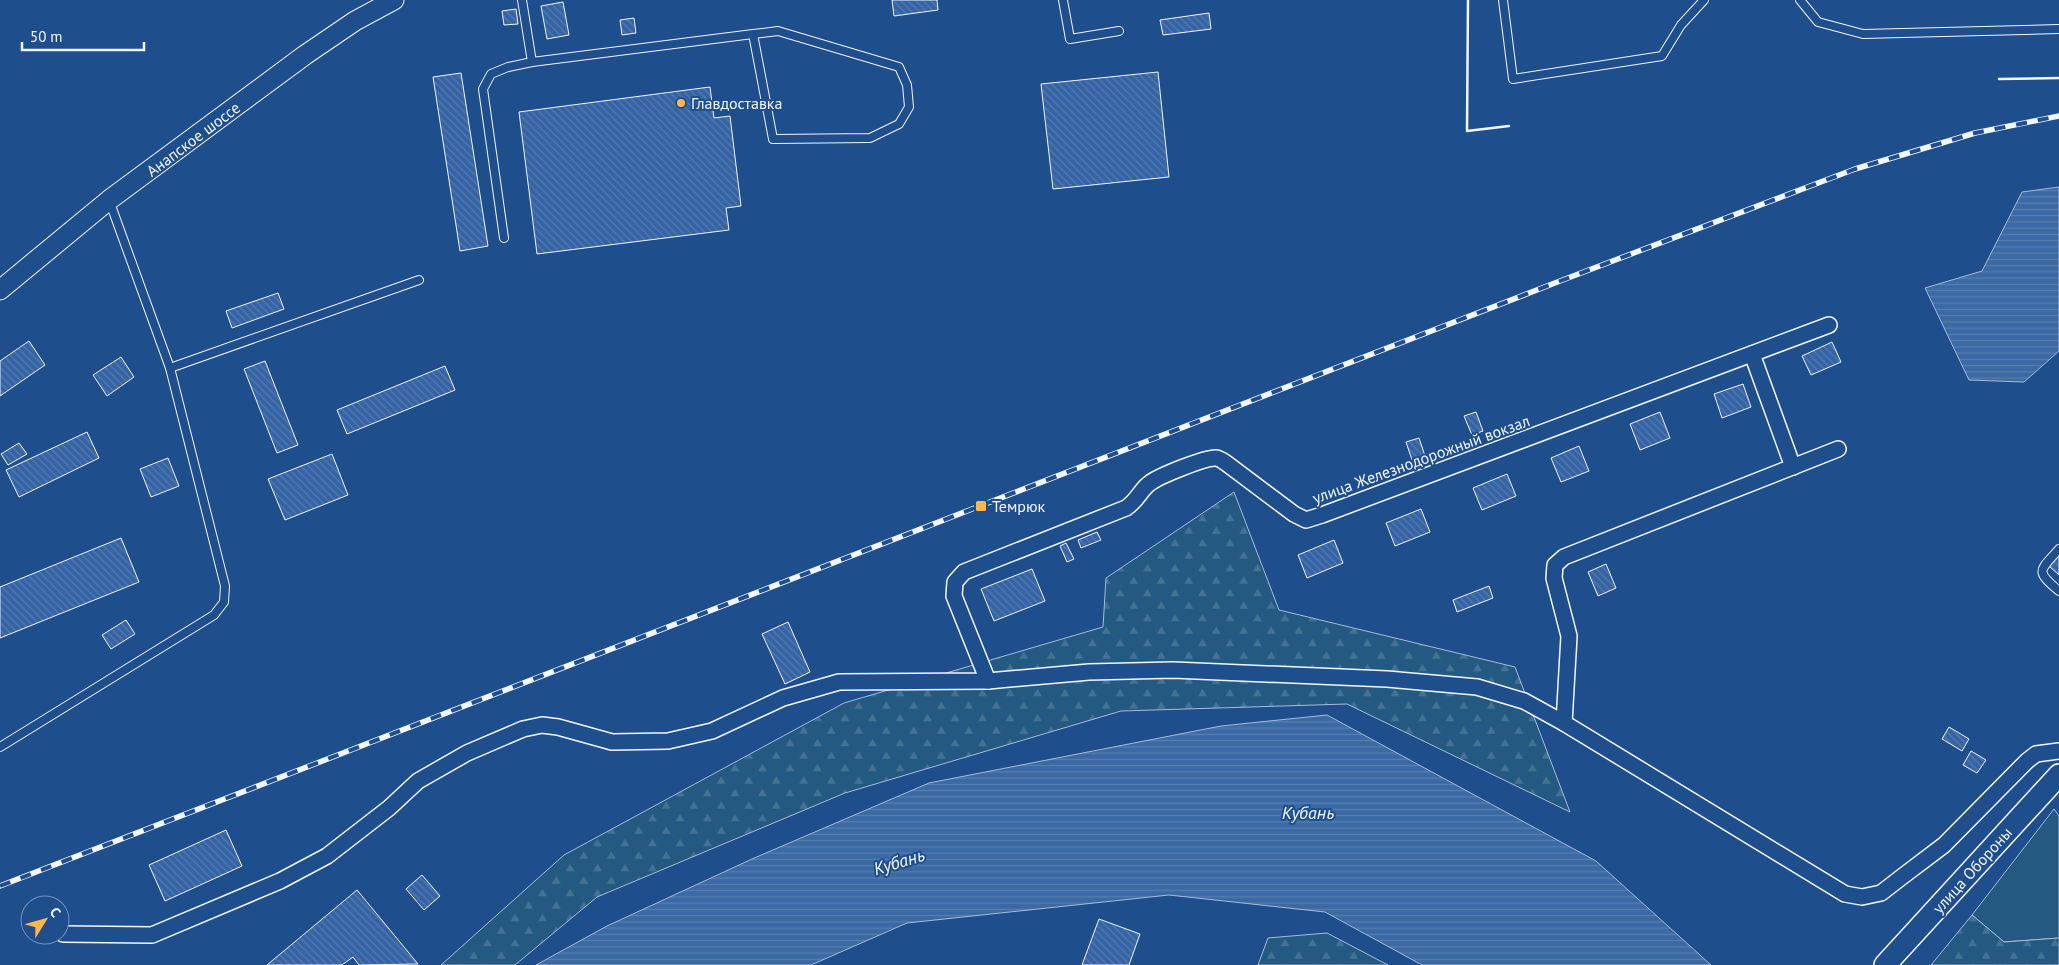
<svg xmlns="http://www.w3.org/2000/svg" width="2059" height="965" viewBox="0 0 2059 965" font-family="'PT Sans',sans-serif">
<defs>
<pattern id="forest-firs" width="22" height="20" patternUnits="userSpaceOnUse" patternTransform="scale(1.25)"><rect width="22" height="20" fill="#245a82"/><path d="M5 1l3.5 6h-7zM16 11l3.5 6h-7z" fill="#447295"/></pattern>
<pattern id="water-rules" width="6" height="5" patternUnits="userSpaceOnUse" patternTransform="scale(1.25)"><rect width="6" height="5" fill="#3b69a3"/><path d="M0 2.5h6" fill="none" stroke="#587fb1"/></pattern>
<pattern id="building-back-hatch" width="6" height="6" patternUnits="userSpaceOnUse" patternTransform="scale(1.25)"><rect width="6" height="6" fill="#3563a3"/><path d="M-1 5l2 2M0 0l6 6M5-1l2 2" fill="none" stroke="#537ab1"/></pattern>
</defs>
<rect width="100%" height="100%" fill="#1f4e8c"/>
<path fill="#245a82" stroke="#a8bbd7" d="M2054 809 2059 816V938L2004 942 1972 915Z"/>
<g fill="url(#forest-firs)" stroke="#a8bbd7">
<path d="M1234 492 1279 610 1515 667 1570 812 1347 704 1121 711 845 793 597 897 515 965H441L564 855 844 703 1103 627 1106 578Z"/>
<path d="M1972 915 2004 942 2059 938V965H1931Z"/>
<path d="M1327 933 1388 965H1258L1268 938Z"/>
</g>
<g fill="url(#water-rules)" stroke="#a8bbd7">
<path d="M2059 187V351L2024 382 1969 380 1925 288 1982 271 2022 192Z"/>
<path d="M1327 715 1596 861 1711 965H1422L1325 912 1169 895 907 923 811 965H536L607 926 752 859 929 783 1221 726Z"/>
</g>
<g fill="url(#building-back-hatch)" stroke="#f2f6ff">
<path d="M892 0H937L938 10 894 16Z"/>
<path d="M563 2 569 35 547 39 541 6Z"/>
<path d="M516 9 518 24 504 25 502 11Z"/>
<path d="M1209 13 1211 29 1163 35 1160 20Z"/>
<path d="M634 18 636 33 622 35 620 20Z"/>
<path d="M1158 72 1169 177 1053 189 1041 84Z"/>
<path d="M461 73 488 246 460 251 433 77Z"/>
<path d="M710 87 714 118 730 116 741 206 726 208 729 230 537 254 519 112Z"/>
<path d="M278 293 284 309 232 328 226 311Z"/>
<path d="M29 341 45 365 0 396V361Z"/>
<path d="M1832 342 1841 362 1811 375 1802 356Z"/>
<path d="M121 357 134 377 107 396 93 375Z"/>
<path d="M265 361 298 445 277 453 244 369Z"/>
<path d="M445 366 455 390 347 434 337 410Z"/>
<path d="M1743 384 1751 407 1722 418 1714 394Z"/>
<path d="M1476 412 1483 431 1472 435 1464 416Z"/>
<path d="M1660 412 1670 438 1640 450 1630 424Z"/>
<path d="M87 432 99 458 19 497 6 470Z"/>
<path d="M1419 438 1425 456 1412 460 1406 442Z"/>
<path d="M19 443 27 454 8 465 1 454Z"/>
<path d="M1579 446 1589 471 1561 482 1551 458Z"/>
<path d="M332 454 348 495 285 520 268 479Z"/>
<path d="M168 458 179 486 151 497 140 469Z"/>
<path d="M1507 474 1516 496 1482 510 1473 488Z"/>
<path d="M1421 509 1430 532 1395 546 1386 523Z"/>
<path d="M1097 532 1101 540 1081 548 1078 540Z"/>
<path d="M121 538 139 582 0 638V587Z"/>
<path d="M1334 540 1343 563 1307 578 1298 555Z"/>
<path d="M1066 543 1074 559 1067 562 1060 546Z"/>
<path d="M2059 554V575L2049 566Z"/>
<path d="M1606 564 1616 588 1598 596 1588 572Z"/>
<path d="M1032 569 1045 601 994 621 981 589Z"/>
<path d="M1489 586 1493 598 1457 612 1453 600Z"/>
<path d="M126 620 135 634 111 649 102 635Z"/>
<path d="M788 622 810 672 785 684 762 634Z"/>
<path d="M1949 727 1969 739 1962 751 1942 739Z"/>
<path d="M1971 751 1986 760 1977 773 1963 765Z"/>
<path d="M226 830 242 866 165 901 149 865Z"/>
<path d="M422 875 440 896 424 910 406 889Z"/>
<path d="M357 890 418 964 359 965 353 957 342 965H267Z"/>
<path d="M1099 919 1140 934 1129 965H1082Z"/>
</g>
<g fill="none" stroke-linecap="round" stroke-linejoin="round">
<g stroke="#f2f6ff" stroke-width="10">
<g id="service">
<path d="M1063 0 1070 39 1119 31"/>
<path d="M1503 0 1513 79 1662 56 1681 25 1704 0"/>
<path d="M1800 0 1818 22 1863 34 2059 29"/>
<path d="M532 62 753 34 778 31 899 67 907 85 909 107 899 124 870 138 773 139 753 34"/>
<path d="M504 238 483 89 491 74 508 67 532 62 522 0"/>
<path d="M170 368 419 280"/>
<path d="M2059 549C2040 571 2034 570 2059 591"/>
<path d="M0 747 214 615 224 602 225 586 170 368 109 200"/>
</g>
</g>
<g stroke="#f2f6ff" stroke-width="18">
<g id="minor">
<path d="M1752 354 1793 467"/>
<path d="M988 681 954 596 955 582 964 572 1126 508C1138 500 1141 489 1150 483 1159 476 1206 457 1216 458 1219 458 1223 461 1226 463L1294 514 1306 520 1322 515 1829 325"/>
<path d="M1564 723 1569 636 1554 578 1555 565 1564 557 1838 449"/>
<path d="M63 934 152 935 280 881 327 856 389 808 418 781 467 753 523 729 542 725 558 727 612 742 668 741 712 731 783 698 839 682 988 681 1089 672 1173 670 1387 679 1477 687 1524 701 1564 723 1845 894 1862 897 1881 893 1903 876 1944 845 2027 761 2036 754 2059 751"/>
</g>
</g>
<g stroke="#f2f6ff" stroke-width="21">
<path id="tertiary" d="M0 290 109 200 305 55 355 21 394 0"/>
</g>
<g stroke="#f2f6ff" stroke-width="24">
<path id="secondary" d="M1885 965 2059 775"/>
</g>
<use href="#service" stroke="#1f4e8c" stroke-width="8"/>
<use href="#minor" stroke="#1f4e8c" stroke-width="15"/>
<use href="#tertiary" stroke="#1f4e8c" stroke-width="19"/>
<use href="#secondary" stroke="#1f4e8c" stroke-width="21"/>
<g stroke="#f2f6ff" stroke-width="5.5">
<path id="rail" d="M0 886 1560 281 1855 169 1975 133 2059 116"/>
</g>
<use href="#rail" stroke="#1f4e8c" stroke-width="4" stroke-dasharray="11" stroke-linecap="butt"/>
<g stroke="#f2f6ff" stroke-width="2.5">
<path d="M1468 0 1467 131 1509 126"/>
<path d="M1999 79 2059 78"/>
</g>
</g>
<g fill="#ffb74d" stroke="#1f4e8c" stroke-width="2">
<circle cx="681" cy="103" r="5"/>
<rect x="975" y="500" width="12" height="12" rx="2.5"/>
</g>
<g text-anchor="middle" stroke-width="4" stroke-linejoin="round" paint-order="stroke">
<g font-size="16" fill="#f2f6ff" stroke="#1f4e8c" text-anchor="start">
<text x="691" y="109">Главдоставка</text>
<text x="992" y="512">Темрюк</text>
</g>
<g font-size="16" fill="#f2f6ff" stroke="#1f4e8c">
<text transform="translate(193 139) rotate(-37)" y="6">Анапское шоссе</text>
<text transform="translate(1421 459) rotate(-20)" y="6">улица Железнодорожный вокзал</text>
<text transform="translate(1972 870) rotate(-48)" y="6">улица Обороны</text>
</g>
<g font-size="18" font-style="italic" fill="#f2f6ff" stroke="#1f4e8c">
<text x="1308" y="819">Кубань</text>
<text transform="translate(899 862) rotate(-17)" y="6">Кубань</text>
</g>
</g>
<g transform="translate(45 920) rotate(53)"><circle r="24" fill="#1f4e8c" stroke="#7391ba"/>
<path d="M0-4L9 19L0 12L-9 19Z" fill="#ffb74d"/>
<text y="-8" font-size="14" font-weight="bold" text-anchor="middle" fill="#f2f6ff">С</text>
</g>
<path d="M22 42v8h122v-8" fill="none" stroke="#f2f6ff" stroke-width="2.5"/>
<text x="30" y="42" font-size="15" fill="#f2f6ff" stroke="#1f4e8c" stroke-width="4" paint-order="stroke">50 m</text>
</svg>
